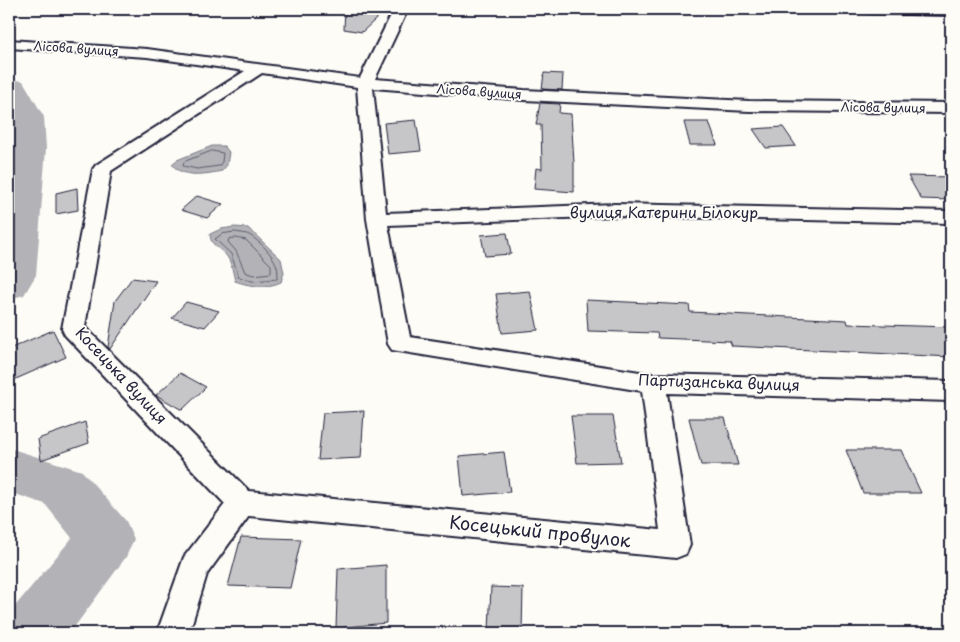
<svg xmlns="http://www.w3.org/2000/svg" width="960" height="642" viewBox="0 0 960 642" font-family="'Playpen Sans',sans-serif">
<rect width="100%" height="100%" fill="#fdfcf7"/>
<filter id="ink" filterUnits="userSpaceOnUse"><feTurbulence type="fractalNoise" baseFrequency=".02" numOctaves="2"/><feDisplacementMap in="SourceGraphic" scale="10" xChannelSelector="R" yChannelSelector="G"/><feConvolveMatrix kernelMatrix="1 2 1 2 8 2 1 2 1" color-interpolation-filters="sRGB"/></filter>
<g filter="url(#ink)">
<g fill="#b2b2b7" stroke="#787885">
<path d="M212 146H224L229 152 227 165 222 171C207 174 182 179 172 164L177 160Z"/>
<path d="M235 227 248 228 281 259 284 273 281 282C266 289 249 286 235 281 233 273 232 265 228 258 222 248 210 247 210 234L221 229Z"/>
</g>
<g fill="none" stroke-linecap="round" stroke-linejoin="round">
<g stroke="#5c5c6d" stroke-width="1">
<path d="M212 151 223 153 222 162 219 166 197 169 183 166 184 162Z"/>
<path d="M235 232C240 233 247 233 251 236 264 245 282 263 277 279L252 281 239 277 231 254 215 239 222 234Z"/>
<path d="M236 238 246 240 271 265V273L253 275 245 272 236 251 228 242 229 239Z"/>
</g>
<g fill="#b2b2b7" fill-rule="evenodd">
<path d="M9 79 23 81 44 117 46 148 36 275 24 295 9 299V171L12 148V117L9 111Z"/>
<path d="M9 448 82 471 126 521 134 539 126 557 70 633H9V618L11 611 72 538 45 504 9 492Z"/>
</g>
</g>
<g fill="#c6c6c8" stroke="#22223b">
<path d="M345 9H387L362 32 344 29Z"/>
<path d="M544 73 563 74 562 90 542 89Z"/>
<path d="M540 103 560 104 559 113 571 114 574 163V192L534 189 536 168 542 169 541 125H536Z"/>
<path d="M416 120 421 151 388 154 384 123Z"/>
<path d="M684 122H709L717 145H690Z"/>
<path d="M783 127 796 146 766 148 753 129Z"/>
<path d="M908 176 951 177V200L921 199Z"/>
<path d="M77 188 78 210 56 214V193Z"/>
<path d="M197 196 223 204 207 218 181 210Z"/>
<path d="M507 233 511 254 485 256 481 235Z"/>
<path d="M132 278 156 281 110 349 108 347 115 301Z"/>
<path d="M530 291 538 330 502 333 496 294Z"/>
<path d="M586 300 689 305 690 312 847 320 848 324 951 327V357L732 346 730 341 658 338 657 333 588 331Z"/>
<path d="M186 302 219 311 205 327 172 318Z"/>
<path d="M53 330 66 357 9 382V349Z"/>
<path d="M180 373 206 387 182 410 156 395Z"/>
<path d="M364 411 361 458 318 460 323 413Z"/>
<path d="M571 416H613L621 462 577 463Z"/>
<path d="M689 418H725L738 465H701Z"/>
<path d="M85 422 89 443 41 460 38 439Z"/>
<path d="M846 450H901L921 493H863Z"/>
<path d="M504 452 510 492 463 496 459 456Z"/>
<path d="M241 537 301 539 290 588 228 586Z"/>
<path d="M386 565V623L336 628 338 569Z"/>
<path d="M491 587 523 588 522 632 489 630Z"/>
</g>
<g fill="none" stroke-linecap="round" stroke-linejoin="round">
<g stroke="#22223b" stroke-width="4">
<g id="minor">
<path d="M394 9H408L375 79 524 90 749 101 951 103V113L749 111 524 100 373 88 386 213 615 204 951 211V223L615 216 388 225 410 337 653 374 951 381V401L667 393 690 545 686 554 676 558 249 516 207 574 189 633H157L184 557 225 504 65 335 62 329 93 169 96 165 245 71 147 57 9 48V40L147 49 360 78ZM262 73 357 87 367 219 388 344 392 350 642 391 660 530 249 491 85 327 111 171Z"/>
<path d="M861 9H951V15L868 13Z"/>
</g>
</g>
<use href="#minor" fill="#fdfcf7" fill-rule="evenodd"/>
</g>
</g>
<g text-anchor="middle" stroke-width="4" stroke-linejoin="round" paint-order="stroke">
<g font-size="12" fill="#22223b" stroke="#fdfcf7">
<text transform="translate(76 49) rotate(4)" y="4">Лісова вулиця</text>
<text transform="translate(479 92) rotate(4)" y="4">Лісова вулиця</text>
<text transform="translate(883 108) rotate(1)" y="4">Лісова вулиця</text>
</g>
<g font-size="15" fill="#22223b" stroke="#fdfcf7">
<text x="664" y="218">вулиця Катерини Білокур</text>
<text transform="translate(121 376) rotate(47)" y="5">Косецька вулиця</text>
<text transform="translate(719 383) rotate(2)" y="5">Партизанська вулиця</text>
</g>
<g font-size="18" fill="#22223b" stroke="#fdfcf7">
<text transform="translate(540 532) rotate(6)" y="6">Косецький провулок</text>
</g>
</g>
<rect width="960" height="642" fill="none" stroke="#fdfcf7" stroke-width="30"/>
<rect x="15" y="15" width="930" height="612" fill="none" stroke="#22223b" stroke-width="2" filter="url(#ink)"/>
</svg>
